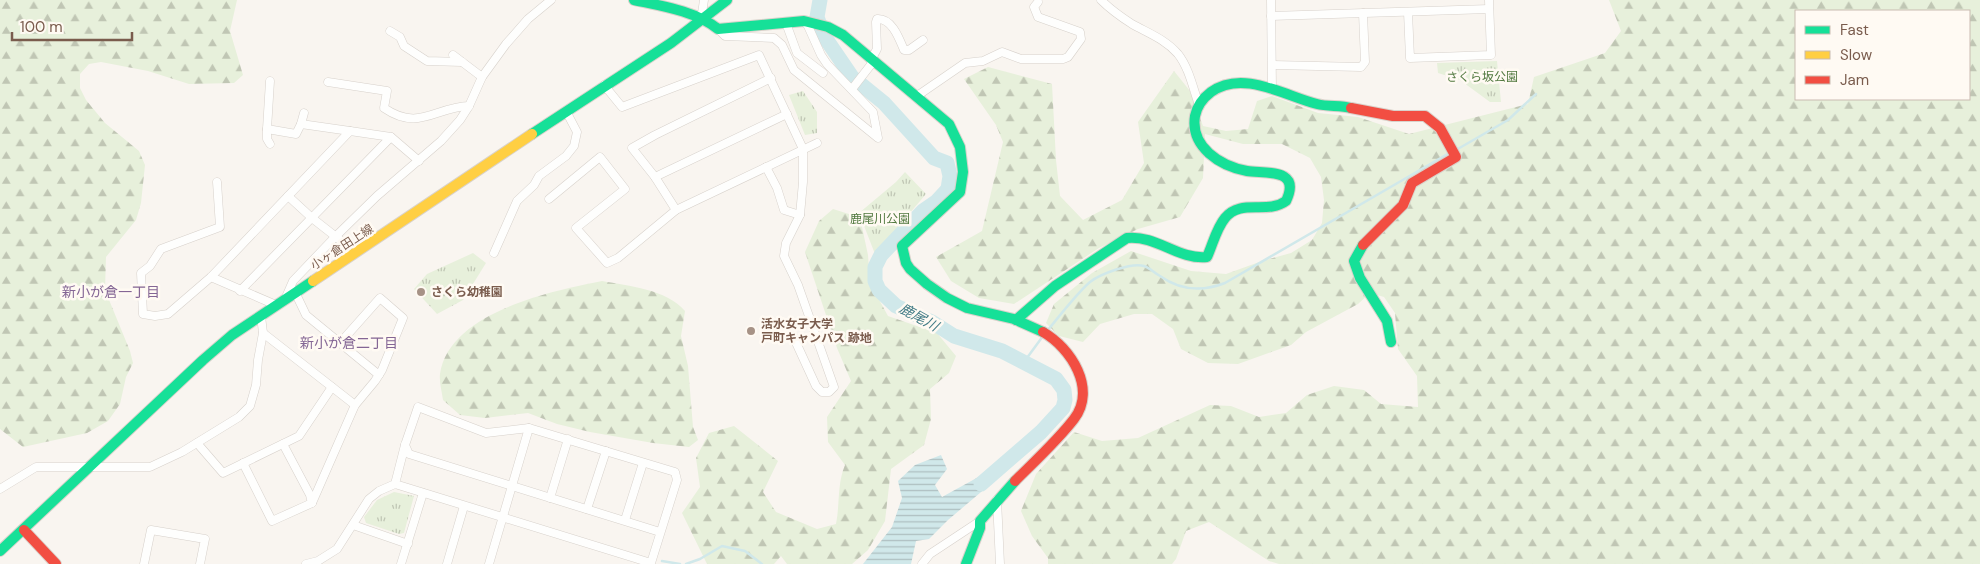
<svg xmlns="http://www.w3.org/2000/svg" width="1980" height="564" viewBox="0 0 1980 564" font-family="'DM Sans','Noto Sans JP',sans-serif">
<defs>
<pattern id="grass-tufts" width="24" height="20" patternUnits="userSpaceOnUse" patternTransform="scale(1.25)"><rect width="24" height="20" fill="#e7f0db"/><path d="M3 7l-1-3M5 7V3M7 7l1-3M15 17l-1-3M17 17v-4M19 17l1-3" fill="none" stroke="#c0c6b4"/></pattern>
<pattern id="forest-firs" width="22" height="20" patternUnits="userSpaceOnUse" patternTransform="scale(1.25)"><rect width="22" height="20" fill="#e7f0db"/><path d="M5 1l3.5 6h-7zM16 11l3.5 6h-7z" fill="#c0c6b4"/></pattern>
<pattern id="water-rules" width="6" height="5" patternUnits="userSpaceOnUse" patternTransform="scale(1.25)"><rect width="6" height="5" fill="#d0e8ea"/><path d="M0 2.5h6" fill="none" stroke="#aebfc0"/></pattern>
</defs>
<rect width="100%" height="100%" fill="#f9f5f0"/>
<g fill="url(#grass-tufts)">
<path d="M1497 61 1501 102H1490L1460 80 1438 73 1437 63Z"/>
<path d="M803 91 817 112V133L805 135 789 95Z"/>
<path d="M905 172 926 194 875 254 859 213 896 182Z"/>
<path d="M473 253 486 263 463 300 437 314 414 289 427 274Z"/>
<path d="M394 492 414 496 404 533 399 534 366 523 364 517 377 500Z"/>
</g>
<g fill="url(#forest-firs)" fill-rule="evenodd">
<path d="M0 0H237L230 31 243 75 234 83 189 84 148 71 101 62 89 64 80 74V88L86 100 105 123 139 151 145 165 141 203 136 220 106 257 105 290 130 351 133 363 126 377 120 404 108 421 87 433 23 447 0 429Z"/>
<path d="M1609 0H1980V564H1279L1269 561 1209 522 1186 531 1176 559 1172 564H1048V558L1032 536 1021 511 1036 474 1074 432 1102 441 1138 438 1210 405 1231 406 1259 417 1286 413 1307 395 1334 386 1364 390 1381 404 1418 407 1417 376 1398 349 1395 313 1384 297 1370 293 1358 304 1306 332 1291 345 1238 364 1208 363 1181 349 1173 329 1152 314H1134L1100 324 1083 342 1059 336 1046 323 1054 304 1092 273 1131 251 1191 271 1226 274 1262 261 1291 253 1312 240 1322 223 1324 200 1321 177 1310 158 1282 144H1243L1205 134 1203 178 1180 217 1138 229 1099 248 1014 304 979 298 951 281 936 257 982 231 1003 142 996 125 964 79 988 67 1052 84 1056 160 1060 196 1083 220 1122 200 1144 163 1138 122 1174 71 1190 91 1203 126 1226 131 1248 129 1257 101 1272 96 1318 113 1358 117 1409 134 1528 104 1534 77 1605 53 1621 31ZM1796 11H1969V99H1796Z"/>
<path d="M833 209 852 215 862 227 868 255 870 283 888 316 937 333 956 356 949 373 930 389 931 419 924 445 891 469 885 521 868 550 852 564H787L781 556 774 564H707L682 513 700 487 696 458 709 433 734 426 778 461 763 492 776 512 817 529 836 524C840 504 837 484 845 465L828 442 827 417 851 381 837 348 805 252 819 221Z"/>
<path d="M602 281C629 286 666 289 685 311L681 336 688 366 693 427 698 440 689 447 653 443 590 432 557 424 528 413 485 418 460 415 443 400C442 392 439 382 440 374 449 312 552 291 602 281Z"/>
</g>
<path fill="url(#water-rules)" d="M941 455 947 469 935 485 942 497 993 469 1000 476 948 520 929 539 916 541 911 564H863L892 527 902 498 898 481 915 465Z"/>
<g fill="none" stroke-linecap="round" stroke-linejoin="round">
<g stroke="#d0e8ea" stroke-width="2.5">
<path d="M1456 150 1508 120 1536 94"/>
<path d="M1047 331C1058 318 1077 293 1090 282 1100 274 1132 262 1144 266 1150 268 1154 273 1160 276 1181 291 1202 292 1225 283L1451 152"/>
<path d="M1024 362 1043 336"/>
<path d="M662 561 680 564"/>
<path d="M686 564 700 559 722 546 745 551 762 564"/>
</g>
<path stroke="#d0e8ea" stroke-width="15" d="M820 0 817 17 824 36 852 77 884 103 934 158 947 163 950 176 948 189 936 202 923 211 881 255 875 267V281L879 290 896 306 932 322 954 336 1002 351 1056 379 1064 390 1065 400 1063 408 1041 432 981 484"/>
<g stroke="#d7d1cb" stroke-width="9">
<g id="street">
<path d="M1101 0C1110 9 1121 17 1132 24 1148 33 1165 39 1178 54 1189 68 1193 88 1199 105"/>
<path d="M1271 0 1272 89"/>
<path d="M1408 12 1410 58 1491 55 1489 0"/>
<path d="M1271 16 1489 9"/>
<path d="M701 20 704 0"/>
<path d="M786 23 797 53 823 73"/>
<path d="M718 29 725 36 774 38 782 45 794 70 878 138 873 112 827 64 821 55 808 26 804 21"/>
<path d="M390 31 400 37 404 46 427 61 462 62"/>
<path d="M453 55 482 77"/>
<path d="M871 60 877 49 876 22 877 19C892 18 899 38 904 50H909L923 40"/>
<path d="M1273 65 1361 67 1365 62 1363 13"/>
<path d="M270 81 267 129 296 134 301 124 350 131"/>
<path d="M328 82 387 91 384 108C419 132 435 107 469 106"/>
<path d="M604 85 622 107 759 55 803 149V182L800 215 786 243 784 256 798 285 834 387 829 392H822L816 386 793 336"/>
<path d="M852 89 873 62"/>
<path d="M917 96 965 63 983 61 1002 52 1021 59H1063L1068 57 1081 39 1080 32 1038 17 1034 7 1038 2"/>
<path d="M301 124 304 113"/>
<path d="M267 129V139L270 144"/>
<path d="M766 167 777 188 784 210 800 215"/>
<path d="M655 177 787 114"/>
<path d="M217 182 220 227 161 249 150 266 141 273 143 314 155 316 168 314 211 277 350 131 391 137 419 161"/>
<path d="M288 196 312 218 340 240 350 256"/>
<path d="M549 199 600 157 625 189 576 228 607 263 618 258 676 210 817 143"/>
<path d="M676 210 655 177 632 148 655 135 771 78"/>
<path d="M494 253 517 201 534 185 539 176 566 156 574 146 577 132 566 111"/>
<path d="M211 277 276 305"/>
<path d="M240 291 391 137"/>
<path d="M295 292 306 315 379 375"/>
<path d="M286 297 293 281 335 237 377 196 441 141 460 120 469 106 482 77 506 44 528 19 551 0"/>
<path d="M263 333 355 405"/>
<path d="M197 443 223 473 299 436 332 387"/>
<path d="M283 444 310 495 312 503"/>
<path d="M405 445 409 454 660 532"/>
<path d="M243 463 272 521 312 503 355 405 375 381 382 370 403 318 380 298 340 343"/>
<path d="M0 489 36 467H150L182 452 239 417 250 406 256 385 258 360 263 333 261 316"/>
<path d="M550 498 568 439"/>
<path d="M997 500 1000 564"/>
<path d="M587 509 606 451"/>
<path d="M625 520 643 463"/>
<path d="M353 525 408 544"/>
<path d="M144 564 151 530 205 539 200 564"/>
<path d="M306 564 318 561 337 549 369 499 379 491 395 484 651 563 677 480 675 472 529 428 486 433 418 407 405 445 395 484"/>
<path d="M401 564 423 493"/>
<path d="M447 564 464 506"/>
<path d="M489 564 529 428"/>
<path d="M922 564 930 554 980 521"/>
</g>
</g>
<g stroke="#d9d2cb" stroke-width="12">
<g id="fast">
<path d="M634 0C662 6 695 11 718 29L804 21 828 27 843 35 949 124 960 147 963 172 960 192 902 246 906 263 910 269 927 284 947 298 967 308 1014 319 1043 332"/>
<path d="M532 134 671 43 727 0"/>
<path d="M1363 245 1354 261 1360 278 1387 321 1391 342"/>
<path d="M1016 320 1055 286 1127 238C1157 235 1178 260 1207 257 1213 244 1216 229 1225 218 1241 198 1267 215 1286 201 1302 167 1264 174 1247 171 1220 166 1190 147 1195 116 1197 106 1203 98 1211 92 1243 69 1285 96 1317 104 1328 107 1340 105 1351 108"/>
<path d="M0 551 203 360 232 335 313 281"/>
<path d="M966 564 980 528V521L1015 481"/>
</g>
</g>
<g stroke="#d9d2cb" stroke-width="12">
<path id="slow" d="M313 281 532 134"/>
</g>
<g stroke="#d9d2cb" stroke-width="12">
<g id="jam">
<path d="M1351 108 1393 116H1425L1440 128 1456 157 1412 183 1403 205 1363 245"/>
<path d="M1015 481C1034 462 1058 440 1074 419 1097 389 1071 348 1043 332"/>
<path d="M24 530 56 564"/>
</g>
</g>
<use href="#street" stroke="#fefefd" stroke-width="8"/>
<use href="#fast" stroke="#16e098" stroke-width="10"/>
<use href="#slow" stroke="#ffcf43" stroke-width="10"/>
<use href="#jam" stroke="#f24e42" stroke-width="10"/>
</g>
<g fill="#a69286" stroke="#fffaf3" stroke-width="2">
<circle cx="421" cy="292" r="5"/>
<circle cx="751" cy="331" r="5"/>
</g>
<g text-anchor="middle" stroke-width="5" stroke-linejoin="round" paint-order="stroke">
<g font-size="12" fill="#537a41" stroke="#fffaf3">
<text x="1482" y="81">さくら坂公園</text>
<text x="880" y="223">鹿尾川公園</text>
</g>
<g font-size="12" fill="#7a5c4d" stroke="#fffaf3">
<text transform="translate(342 247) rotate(-33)" y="4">小ヶ倉田上線</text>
</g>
<g font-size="12" font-weight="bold" fill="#7a5c4d" stroke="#fffaf3" text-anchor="start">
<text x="431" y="296">さくら幼稚園</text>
<text x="761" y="328">活水女子大学<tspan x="761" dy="14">戸町キャンパス 跡地</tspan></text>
</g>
<g font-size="14" fill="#846695" stroke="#fffaf3">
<text x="111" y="297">新小が倉一丁目</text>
<text x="349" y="348">新小が倉二丁目</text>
</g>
<g font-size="14" font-style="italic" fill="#437c86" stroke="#fffaf3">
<text transform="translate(919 317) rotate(29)" y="5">鹿尾川</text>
</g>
</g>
<rect x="1795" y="10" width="175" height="90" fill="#fffaf3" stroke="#cabbb1"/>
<rect x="1805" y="26" width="25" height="8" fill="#16e098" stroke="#cabbb1"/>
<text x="1840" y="35" font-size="15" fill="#7a5c4d">Fast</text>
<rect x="1805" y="51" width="25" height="8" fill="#ffcf43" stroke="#cabbb1"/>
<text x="1840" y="60" font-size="15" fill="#7a5c4d">Slow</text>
<rect x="1805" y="76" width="25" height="8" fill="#f24e42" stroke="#cabbb1"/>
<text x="1840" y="85" font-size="15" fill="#7a5c4d">Jam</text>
<path d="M12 32v8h120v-8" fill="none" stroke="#7a5c4d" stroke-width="2.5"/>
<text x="20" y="32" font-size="15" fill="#7a5c4d" stroke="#fffaf3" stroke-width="4" paint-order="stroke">100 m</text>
</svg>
